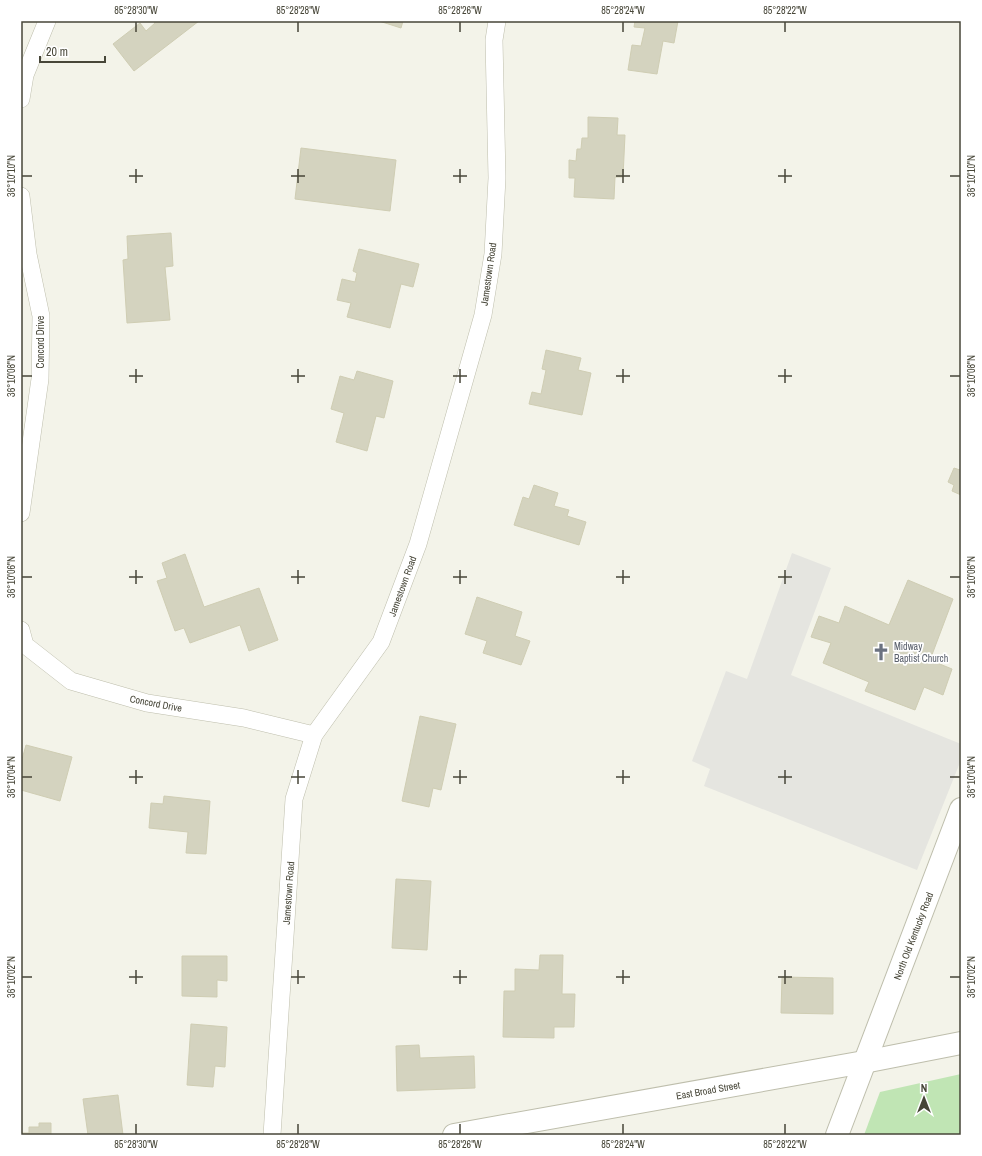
<svg xmlns="http://www.w3.org/2000/svg" width="982" height="1156" viewBox="0 0 982 1156" font-family="'Archivo Narrow',sans-serif">
<rect width="100%" height="100%" fill="#f3f3e9"/>
<path fill="#c0e5b4" d="M961 1074V1135H864L880 1092Z"/>
<path fill="#e5e5e0" d="M792 553 831 568 791 675 961 744V760L917 870 704 786 710 769 692 761 726 671 747 679Z"/>
<g fill="#d4d3bf" stroke="#cfcdb3">
<path d="M154 21H199L134 71 113 44 140 23 146 31 155 23Z"/>
<path d="M379 21H403L401 28Z"/>
<path d="M635 21H678L674 43 663 41 657 74 628 70 632 45 641 46 645 28 634 27Z"/>
<path d="M588 117 618 118 617 135H625L623 177H615L614 199 574 197 575 178H569V160L576 161 577 149H581L582 138H588Z"/>
<path d="M301 148 396 160 390 211 295 199Z"/>
<path d="M171 233 173 266 165 267 170 320 127 323 123 260 128 259 127 236Z"/>
<path d="M359 249 419 264 413 287 401 284 390 328 347 317 351 303 337 300 342 279 355 282 357 273 353 271Z"/>
<path d="M546 350 581 358 578 370 591 373 582 415 529 404 532 392 541 394 546 370 542 369Z"/>
<path d="M357 371 393 381 384 418 376 416 367 451 336 442 344 413 331 409 340 376 354 380Z"/>
<path d="M961 466V495L952 491 954 485 948 482 954 468 960 470Z"/>
<path d="M534 485 558 493 554 506 569 510 567 516 586 522 579 545 514 525 523 497 529 499Z"/>
<path d="M185 554 204 607 259 588 278 640 249 651 240 625 190 643 184 628 175 631 157 581 167 578 162 563Z"/>
<path d="M908 580 953 599 930 660 952 669 943 695 924 687 915 710 865 691 869 682 823 663 831 643 811 637 819 616 839 623 845 606 889 625Z"/>
<path d="M477 597 522 612 515 636 530 641 521 665 483 653 487 641 465 634Z"/>
<path d="M420 716 456 724 441 790 433 788 429 807 402 801Z"/>
<path d="M26 745 72 757 60 801 21 790V763Z"/>
<path d="M164 796 210 801 206 854 186 853 188 832 149 828 151 803 163 804Z"/>
<path d="M396 879 431 881 427 950 392 948Z"/>
<path d="M540 955H563L562 994H575L574 1027H554V1038L503 1037 504 991H515V969L539 970Z"/>
<path d="M182 956H227V981L217 980V997L182 996Z"/>
<path d="M782 977 833 978V1014L781 1013Z"/>
<path d="M191 1024 227 1027 225 1067 215 1066 213 1087 187 1085Z"/>
<path d="M419 1045 420 1058 474 1056 475 1088 397 1091 396 1046Z"/>
<path d="M118 1095 123 1135H88L83 1099Z"/>
<path d="M39 1123H51V1135H21V1133H29V1127H39Z"/>
</g>
<g fill="none" stroke-linecap="round" stroke-linejoin="round">
<g stroke="#bebeac" stroke-width="18">
<g id="minor">
<path d="M21 99 25 75 47 21"/>
<path d="M21 196 28 254 41 316 40 379 21 513"/>
<path d="M21 630 25 645 71 681 147 703 244 718 314 735"/>
<path d="M272 1135 294 799 314 735 381 642 418 544 483 315 493 254 497 178 494 40 497 21"/>
</g>
</g>
<g stroke="#bebeac" stroke-width="24">
<g id="tertiary">
<path d="M454 1135 864 1062 961 1043"/>
<path d="M837 1135 961 809"/>
</g>
</g>
<use href="#minor" stroke="#fff" stroke-width="17"/>
<use href="#tertiary" stroke="#fff" stroke-width="22"/>
</g>
<path fill="none" stroke="#474638" stroke-width="1.5" d="M136 22V32M298 22V32M460 22V32M623 22V32M785 22V32M136 169V183M298 169V183M460 169V183M623 169V183M785 169V183M22 176H32M129 176H143M291 176H305M453 176H467M616 176H630M778 176H792M950 176H960M136 369V383M298 369V383M460 369V383M623 369V383M785 369V383M22 376H32M129 376H143M291 376H305M453 376H467M616 376H630M778 376H792M950 376H960M136 570V584M298 570V584M460 570V584M623 570V584M785 570V584M22 577H32M129 577H143M291 577H305M453 577H467M616 577H630M778 577H792M950 577H960M136 770V784M298 770V784M460 770V784M623 770V784M785 770V784M22 777H32M129 777H143M291 777H305M453 777H467M616 777H630M778 777H792M950 777H960M136 970V984M298 970V984M460 970V984M623 970V984M785 970V984M22 977H32M129 977H143M291 977H305M453 977H467M616 977H630M778 977H792M950 977H960M136 1124V1134M298 1124V1134M460 1124V1134M623 1124V1134M785 1124V1134"/>
<defs>
<g id="church-bare" transform="scale(1.38)"><path d="M-1.2-6h2.4v3.5h3.3v2.4h-3.3V6h-2.4V-.1h-3.3v-2.4h3.3Z" fill="#6b7280" stroke="#fff" stroke-width="2.5" paint-order="stroke"/></g>
</defs>
<g fill-rule="evenodd">
<use href="#church-bare" x="881" y="652"/>
</g>
<g text-anchor="middle" stroke-width="3.5" stroke-linejoin="round" paint-order="stroke">
<g font-size="10" fill="#474638" stroke="#fff">
<text transform="translate(488 274) rotate(-82)" y="4">Jamestown Road</text>
<text transform="translate(40 342) rotate(-90)" y="4">Concord Drive</text>
<text transform="translate(402 586) rotate(-70)" y="4">Jamestown Road</text>
<text transform="translate(156 703) rotate(11)" y="4">Concord Drive</text>
<text transform="translate(288 893) rotate(-86)" y="4">Jamestown Road</text>
<text transform="translate(913 936) rotate(-69)" y="4">North Old Kentucky Road</text>
<text transform="translate(708 1090) rotate(-10)" y="4">East Broad Street</text>
</g>
<g font-size="10" fill="#5b616d" stroke="#fff" text-anchor="start">
<text x="894" y="650">Midway<tspan x="894" dy="12">Baptist Church</tspan></text>
</g>
</g>
<rect width="982" height="1156" fill="none" stroke="#ffffff" stroke-width="44"/>
<g transform="translate(924 1098)" stroke="#ffffff" stroke-width="3" paint-order="stroke">
<path d="M0-3L7 15L0 10L-7 15Z" fill="#474638"/>
<text y="-6" font-size="11" font-weight="bold" text-anchor="middle" fill="#474638">N</text>
</g>
<path d="M40 56v6h65v-6" fill="none" stroke="#474638" stroke-width="2"/>
<text x="46" y="56" font-size="12" fill="#474638" stroke="#ffffff" stroke-width="3" paint-order="stroke">20 m</text>
<rect x="22" y="22" width="938" height="1112" fill="none" stroke="#474638" stroke-width="1.5"/>
<g font-size="10" text-anchor="middle" fill="#474638">
<text x="136" y="14">85°28'30"W</text>
<text x="298" y="14">85°28'28"W</text>
<text x="460" y="14">85°28'26"W</text>
<text x="623" y="14">85°28'24"W</text>
<text x="785" y="14">85°28'22"W</text>
<text transform="translate(11 176) rotate(-90)" y="4">36°10'10"N</text>
<text transform="translate(971 176) rotate(-90)" y="4">36°10'10"N</text>
<text transform="translate(11 376) rotate(-90)" y="4">36°10'08"N</text>
<text transform="translate(971 376) rotate(-90)" y="4">36°10'08"N</text>
<text transform="translate(11 577) rotate(-90)" y="4">36°10'06"N</text>
<text transform="translate(971 577) rotate(-90)" y="4">36°10'06"N</text>
<text transform="translate(11 777) rotate(-90)" y="4">36°10'04"N</text>
<text transform="translate(971 777) rotate(-90)" y="4">36°10'04"N</text>
<text transform="translate(11 977) rotate(-90)" y="4">36°10'02"N</text>
<text transform="translate(971 977) rotate(-90)" y="4">36°10'02"N</text>
<text x="136" y="1148">85°28'30"W</text>
<text x="298" y="1148">85°28'28"W</text>
<text x="460" y="1148">85°28'26"W</text>
<text x="623" y="1148">85°28'24"W</text>
<text x="785" y="1148">85°28'22"W</text>
</g>
</svg>
